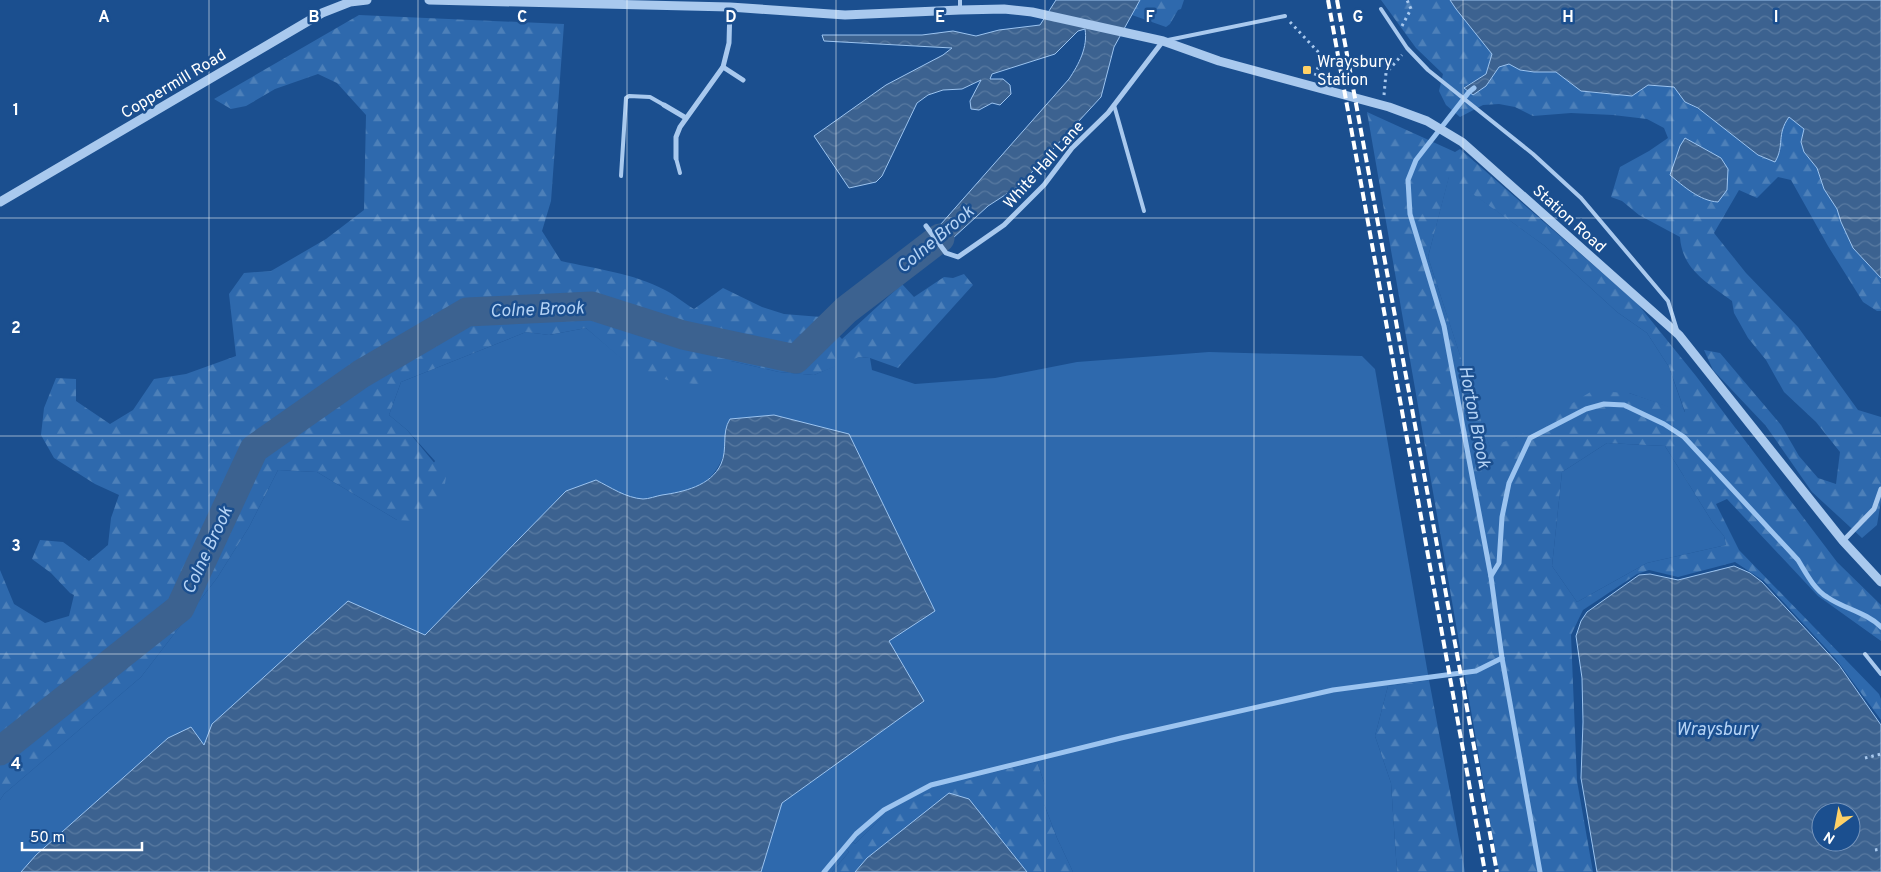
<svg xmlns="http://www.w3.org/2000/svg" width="1881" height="872" viewBox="0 0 1881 872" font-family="Overpass,sans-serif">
<defs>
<pattern id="forest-firs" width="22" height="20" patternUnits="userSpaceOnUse" patternTransform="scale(1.25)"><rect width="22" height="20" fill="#2e69ad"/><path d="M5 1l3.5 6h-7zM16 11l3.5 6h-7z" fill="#4d80b9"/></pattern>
<pattern id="water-waves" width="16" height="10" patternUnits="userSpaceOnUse" patternTransform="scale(1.25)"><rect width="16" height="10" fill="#3c6290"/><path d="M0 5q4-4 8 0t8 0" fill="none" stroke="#597aa1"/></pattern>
</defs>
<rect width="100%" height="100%" fill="#1b4f8f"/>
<g fill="#2e69ad">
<path d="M1449 176 1545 246 1617 312 1647 333 1669 367 1685 413 1629 393 1490 448 1428 257Z"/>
<path d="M586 328 625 361H731L779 372 814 375 851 359 859 357 870 358 872 370 915 384 995 378 1077 362 1209 352 1362 356 1375 369 1429 680 1388 686 1375 736 1391 783 1397 872H1073L1057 838 1044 804 1045 785 1037 762 998 771 881 818 855 844 853 842 846 849 849 852 832 872H761L782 803 924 701 724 453C715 484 691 491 662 496 656 497 648 499 642 499 626 498 610 487 596 480L566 491 425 635 204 745 168 738 36 855 21 872H0V800L4 794 141 677 217 578 249 527 278 470 317 472 397 520 435 461 407 430 389 415 401 382 526 332 549 335Z"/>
<path d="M1607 443 1665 446 1713 523 1724 536 1726 545 1647 563 1577 602 1552 566 1562 472Z"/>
</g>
<g fill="url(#forest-firs)" fill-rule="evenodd">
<path d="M1140 0H1184L1181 9 1178 10 1170 24 1166 27 1132 15Z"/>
<path d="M1381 0H1450L1456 9 1492 54 1486 74 1464 87 1486 86 1499 67 1509 64 1520 70 1534 72H1556L1581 91 1632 96 1648 85 1674 87 1685 102 1780 153 1781 129 1789 117 1804 129 1801 142 1804 152 1817 168 1824 189 1837 209 1841 222 1853 248 1881 278V311H1877L1863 302 1828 246 1791 180 1778 177 1757 198 1739 190 1714 233 1746 273 1798 327 1858 410 1881 417V501L1877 525 1862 538 1812 492 1766 426 1713 370 1704 350 1720 353 1781 425 1799 456 1818 478 1836 484 1840 452 1816 422 1784 392 1766 360 1748 338 1734 313 1732 301C1708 283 1682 270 1680 237L1639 215 1622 201 1611 197 1620 167 1649 151 1668 138 1664 128 1647 119 1613 115 1571 113 1533 116 1515 107 1499 104 1483 105 1460 117 1446 105 1439 91 1443 74 1416 48Z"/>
<path d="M359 15 564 24 551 201 542 231 561 261C596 269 633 273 665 290 675 295 684 303 694 309L723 288 762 307 784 314 821 317 842 339 902 284 914 297 944 277 953 278 964 274 973 285 898 368 870 358 859 357 814 375 779 372 731 361 729 365 700 385 667 380 624 361 586 328 549 335 526 332 401 382 389 415 407 430 446 477 443 497 413 521 397 520 317 472 278 470 249 527 217 578 141 677 4 794 0 800V570L14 604 45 623 69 616 74 595 70 593 51 573 32 559 40 540 63 542 89 561 108 545 111 518 119 495 95 484 54 458 41 435 44 408 56 378 76 379V401L110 424 133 410 154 379 186 374 236 356 229 294 244 273 271 271 326 239 364 210 366 115 337 83 318 74 275 89 246 106 231 109 214 99Z"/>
<path d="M1367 112 1455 152 1460 149 1637 303 1696 376 1837 562 1881 605V641L1818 596 1727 499 1716 504 1739 550 1879 694 1881 699V720L1836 659 1764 581 1735 562 1678 577 1649 570 1637 574 1583 610 1571 635 1577 781 1593 872H1499ZM1449 177 1545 246 1617 312 1647 333 1669 367 1685 412 1629 393 1592 391 1517 437 1490 447 1428 257ZM1607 443 1665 446 1713 523 1724 536 1726 545 1647 563 1577 602 1552 566 1562 472Z"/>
<path d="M1429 680 1465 872H1397L1391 783 1375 736 1388 686Z"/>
<path d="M1037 762 1045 785 1044 804 1057 838 1073 872H1027L1024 869 867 858 855 872H832L849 852 846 849 853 842 855 844 881 818 913 798 998 771Z"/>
</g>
<g fill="url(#water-waves)" stroke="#9cc4f0" fill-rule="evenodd">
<path d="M1056 0H1140L1114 47 1101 97 1019 186 988 206 918 270 902 257 918 239 941 224 1069 79C1079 64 1088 47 1085 29L1078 31 1055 54 992 74 990 79H1003L1010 85 1011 94 1000 105 992 103 979 110 971 109 970 101 981 80 962 89 943 90 928 95 917 103 882 176 876 182 849 188 814 136 886 85 943 55 952 48 824 41 822 35H922L953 31 976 36 999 30 1040 25Z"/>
<path d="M1450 0H1881V278L1853 248 1841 222 1837 209 1824 189 1817 168 1804 152 1801 142 1804 129 1789 117C1776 135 1785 145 1775 162L1758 155 1698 108 1685 102 1674 87 1648 85 1632 96 1581 91 1556 72H1534L1520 70 1509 64 1499 67 1486 86 1473 95 1464 88 1486 74 1492 54 1456 9Z"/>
<path d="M1685 138 1721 158 1728 169 1727 190 1718 202C1700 201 1683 186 1670 175L1680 146Z"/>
<path d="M774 415 849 434 935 611 889 641 924 701 782 803 761 872H21L36 855 168 738 191 727 204 745 212 724 348 601 425 635 566 491 596 480C610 487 626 498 643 499 649 499 656 496 662 495 683 492 711 486 721 464 728 449 721 433 730 419Z"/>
<path d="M1734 566 1750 573 1762 582 1839 665 1881 725V872H1597L1581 778 1583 722 1582 678 1576 636 1581 621 1587 612 1639 575 1650 574 1678 580ZM1821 812H1851V842H1821Z"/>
<path d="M949 793 969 799 1027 872H855L867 858Z"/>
</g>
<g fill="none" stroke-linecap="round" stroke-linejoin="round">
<g stroke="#9cc4f0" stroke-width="5">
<path d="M1474 88 1469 92 1416 160 1408 180 1410 214 1444 326 1491 577 1502 658 1540 872"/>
<path d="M1491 576 1499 563 1502 517 1509 483 1530 438 1586 409 1604 404 1624 405 1664 424 1684 437 1798 560C1806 573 1814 589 1827 597 1844 609 1866 612 1881 627"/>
<path d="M824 872 856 834 884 810 931 785 1121 738 1333 690 1476 671 1502 658"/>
</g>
<path stroke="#3c6290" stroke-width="29" d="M0 751 180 608 254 449 361 374 467 312 592 306 683 335 796 359 846 310 940 238"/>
<g stroke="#a9c9ee" stroke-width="3" stroke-dasharray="2.5 4" stroke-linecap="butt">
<path d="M1290 22 1322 56 1315 76"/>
<path d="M1402 26 1411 9 1407 0"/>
<path d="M1384 95 1386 73 1402 55"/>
<path d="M1865 758 1881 754"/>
<path d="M1875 850 1881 849"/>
</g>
<g stroke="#a9c9ee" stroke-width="4">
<path d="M1381 9 1407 48 1428 70 1533 154 1581 198 1668 301 1677 330"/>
<path d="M960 10V0"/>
<path d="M1168 40 1285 16"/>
<path d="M1114 105 1144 211"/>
<path d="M676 158 680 173"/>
<path d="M621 176 626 98 629 96 650 97 664 105"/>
<path d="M1865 654 1881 674"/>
</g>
<g stroke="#a9c9ee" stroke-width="5">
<path d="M723 67 743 80"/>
<path d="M664 105 686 118"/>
<path d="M676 158V137L680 127 723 67 729 43 730 7"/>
<path d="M926 226 946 253 958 257 1004 225 1044 185 1072 148 1108 113 1163 41"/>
<path d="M1843 541 1874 509 1881 489"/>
</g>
<g stroke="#a9c9ee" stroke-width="9">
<path d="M429 0 730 7 845 15 960 10 1004 9 1032 12 1163 41 1219 61 1389 107 1427 121 1462 142 1679 335 1843 541 1881 582"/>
<path d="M0 202 322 13 350 2 367 0"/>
</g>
<g stroke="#fff" stroke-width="4" stroke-dasharray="9 4" stroke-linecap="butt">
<path d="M1328 0 1485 872"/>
<path d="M1337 0 1497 872"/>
</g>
</g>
<path fill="none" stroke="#fff" stroke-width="1" stroke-opacity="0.55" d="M209 0V872M418 0V872M627 0V872M836 0V872M1045 0V872M1254 0V872M1463 0V872M1672 0V872M0 218H1881M0 436H1881M0 654H1881"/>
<rect fill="#ffd166" stroke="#1b4f8f" stroke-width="2" x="1302" y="65" width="10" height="10" rx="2.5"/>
<g text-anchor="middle" stroke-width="5" stroke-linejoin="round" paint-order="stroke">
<g font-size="16" fill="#fff" stroke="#1b4f8f" text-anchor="start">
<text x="1317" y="67">Wraysbury<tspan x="1317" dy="18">Station</tspan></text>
</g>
<g font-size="16" fill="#fff" stroke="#1b4f8f">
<text transform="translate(173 83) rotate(-31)" y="6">Coppermill Road</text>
<text transform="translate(1043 164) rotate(-48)" y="6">White Hall Lane</text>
<text transform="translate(1570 218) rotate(42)" y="6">Station Road</text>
</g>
<g font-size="18" font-style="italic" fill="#b5d3f5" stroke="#1b4f8f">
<text transform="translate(935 239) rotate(-40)" y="6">Colne Brook</text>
<text transform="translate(537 309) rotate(-2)" y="6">Colne Brook</text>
<text transform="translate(1475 417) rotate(79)" y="6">Horton Brook</text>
<text transform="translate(207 550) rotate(-65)" y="6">Colne Brook</text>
<text x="1717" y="735">Wraysbury</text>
</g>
</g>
<g font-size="16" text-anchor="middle" font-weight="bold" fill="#fff" stroke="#1b4f8f" stroke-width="5" stroke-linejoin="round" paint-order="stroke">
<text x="104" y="22">A</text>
<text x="314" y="22">B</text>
<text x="522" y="22">C</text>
<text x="731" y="22">D</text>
<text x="940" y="22">E</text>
<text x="1150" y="22">F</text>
<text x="1358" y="22">G</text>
<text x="1568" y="22">H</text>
<text x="1776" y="22">I</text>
<text x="16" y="115">1</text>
<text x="16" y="333">2</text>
<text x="16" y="551">3</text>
<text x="16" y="769">4</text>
</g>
<g transform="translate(1836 827) rotate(212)"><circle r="24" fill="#1b4f8f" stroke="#7695bc"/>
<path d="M0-4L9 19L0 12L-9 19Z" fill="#ffd166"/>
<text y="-8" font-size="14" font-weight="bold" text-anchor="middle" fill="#ffffff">N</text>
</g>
<path d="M22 842v8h120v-8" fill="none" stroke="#ffffff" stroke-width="2.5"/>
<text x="30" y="842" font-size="15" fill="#ffffff" stroke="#1b4f8f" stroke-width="4" paint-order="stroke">50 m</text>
</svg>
